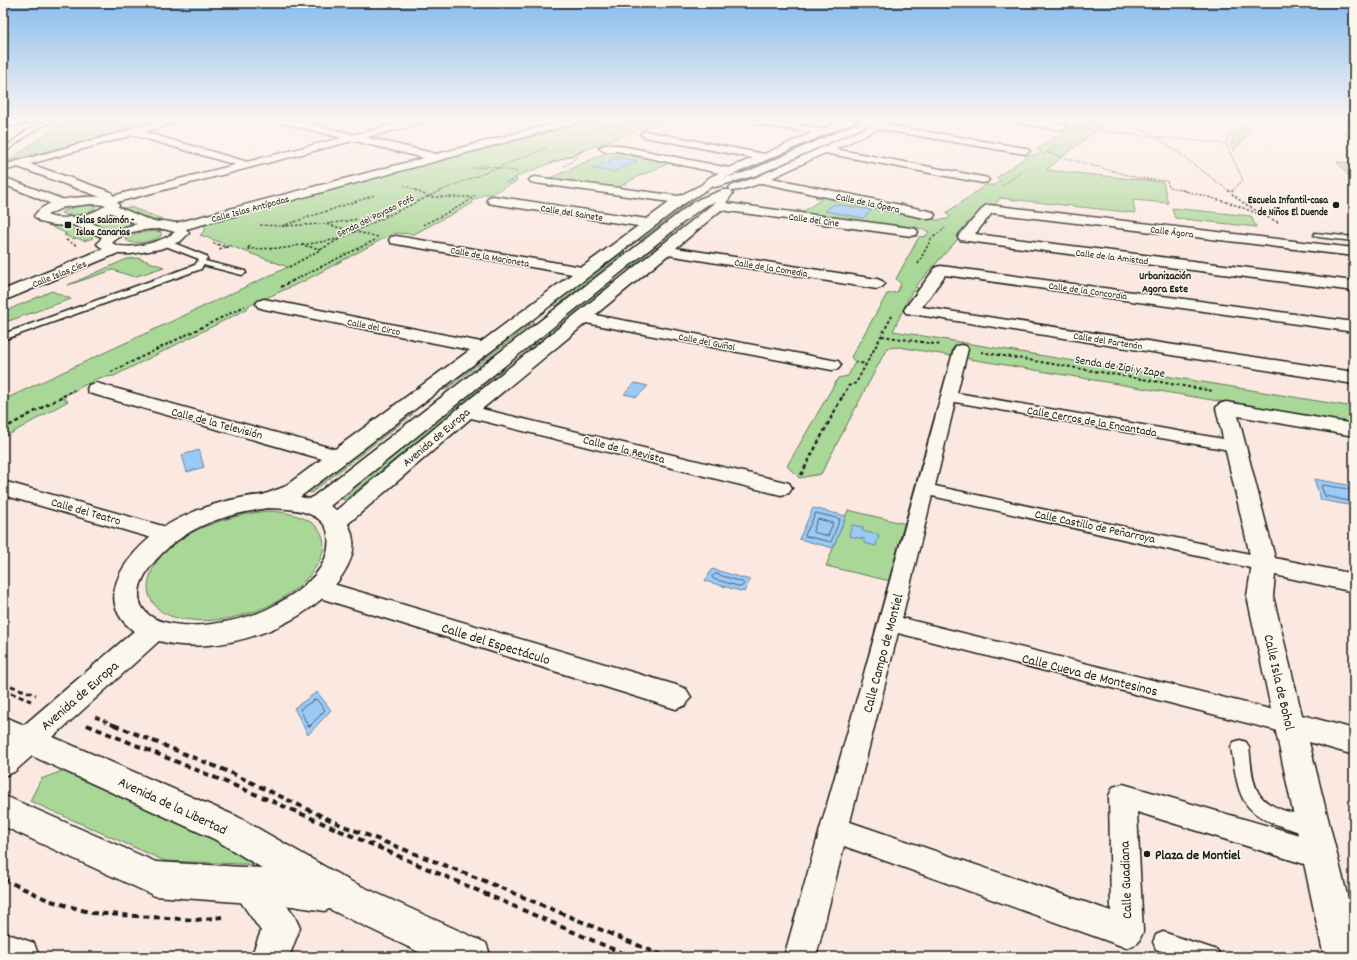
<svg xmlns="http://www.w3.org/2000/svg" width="1357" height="960" viewBox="0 0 1357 960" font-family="Dekko,sans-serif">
<rect width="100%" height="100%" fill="#fbe9e1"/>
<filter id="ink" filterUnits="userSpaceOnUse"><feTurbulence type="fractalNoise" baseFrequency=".025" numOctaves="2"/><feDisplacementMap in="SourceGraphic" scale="8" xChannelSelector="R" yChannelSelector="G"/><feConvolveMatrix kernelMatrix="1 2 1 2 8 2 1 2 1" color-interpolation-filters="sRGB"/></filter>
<g filter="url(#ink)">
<g fill="#a9d797" stroke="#627a5a">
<path d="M70 120H160L3 163 11 159 58 125Z"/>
<path d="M586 120H673L633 132 525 173 515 178 517 181 492 194H485L472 201 473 203 414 234 394 233 304 281 248 306 247 309 114 376 98 378 66 395 64 399 68 401 3 438V400L288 267 200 235 206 229 204 225Z"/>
<path d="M1081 120H1109L1046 170 1163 182 1168 203 1133 200 1135 213 1000 198 992 208H983L956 237 958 239 915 287 920 289 919 292 912 291 893 331 1354 407V424L899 347 887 348 821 474 799 478 787 466 838 378 848 376 855 362 851 357 887 294 897 292 901 284 896 279 897 277 919 237 926 236 929 232C919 227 911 227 900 227L793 213 797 210 804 211 822 199 815 197 819 195 937 220 948 219 950 217 946 213 986 185H995L1000 181 996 178 1029 155H1037L1041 152 1038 149Z"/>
<path d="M1251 130 1235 150H1233L1231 145 1234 134Z"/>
<path d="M612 150 670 163 637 177 617 188 548 179Z"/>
<path d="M1337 162 1354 163V178L1350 177Z"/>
<path d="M689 200H693L640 241 636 240Z"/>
<path d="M91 205 95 207V209C86 214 71 218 61 213L63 211 78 206Z"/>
<path d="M130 207 162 219 153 221 121 209Z"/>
<path d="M1172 208 1251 216 1256 227 1175 218Z"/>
<path d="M106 214 136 226 115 232 85 220Z"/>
<path d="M62 225 91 236 93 238 84 241 77 238 73 239 64 235 67 234 52 227Z"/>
<path d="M156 231 161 232V236C153 241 133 247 125 239L136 233Z"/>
<path d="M669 233 674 234 631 269 626 268Z"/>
<path d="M621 252H625L556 306 551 305Z"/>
<path d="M138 258 164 267 134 277 113 270 68 285 127 259Z"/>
<path d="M610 282H614L531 349 526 348Z"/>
<path d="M52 291 71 299 3 323V312Z"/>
<path d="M529 321 534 322 445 390 440 389Z"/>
<path d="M501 368 506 369 345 500 339 498Z"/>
<path d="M408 413 413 414 311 493 305 491Z"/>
<path d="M848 510 906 524 890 581 826 566Z"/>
<path d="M270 511C351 517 330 571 276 602 251 615 220 623 192 620 178 619 162 616 154 604 147 595 147 586 150 576 163 533 231 514 270 511Z"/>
<path d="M62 771 268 865 165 861 30 801 41 779Z"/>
</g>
<g fill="#9ccaf7" stroke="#69849f">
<path d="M618 157 638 161 614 172 593 169Z"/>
<path d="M834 204 872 210 863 218 825 211Z"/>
<path d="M635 383 648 386 637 397 624 394Z"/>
<path d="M199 450 204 467 187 472 182 455Z"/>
<path d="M1314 479 1354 486V506L1321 500Z"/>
<path d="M813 508 846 516 833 548 799 539Z"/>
<path d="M852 525 863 527 862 531 879 535 876 546 864 543V539L849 536Z"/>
<path d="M712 569 750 580 744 592 705 581Z"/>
<path d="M317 692 331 710 308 735 294 708Z"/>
</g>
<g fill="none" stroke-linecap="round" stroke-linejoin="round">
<g stroke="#4f6274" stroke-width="1">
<path d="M1354 490 1323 485 1321 486 1325 496 1354 502"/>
<path d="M816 513 840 519 831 542 805 536Z"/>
<path d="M818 519 833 523 828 536 813 532Z"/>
<path d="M716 574 742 582 744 584 741 587 714 579 712 577Z"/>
<path d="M308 726 300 709 316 699 325 710 310 726"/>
</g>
<path stroke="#4f6274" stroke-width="1.5" d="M308 725 309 727 311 725"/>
<g stroke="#1c1c1c" stroke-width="3">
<g id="service">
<path d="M47 120H54L30 133 3 154V149L26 131Z"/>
<path d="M1315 233 1354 237V241L1318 237 1314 235Z"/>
<path d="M163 241H169L206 256 207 258 205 261 245 271 246 273 242 275 203 265 201 269 3 340V334L195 265 199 259 163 245Z"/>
<path d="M1240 740 1246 742 1249 747C1251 761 1251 777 1257 790 1266 811 1298 813 1317 820L1319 826 1317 832C1307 836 1297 831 1287 828 1237 813 1239 793 1231 747L1234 742Z"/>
<path d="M1163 932 1217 950 1221 957H1177L1156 949 1153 942 1156 935Z"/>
</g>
</g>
<g stroke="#1c1c1c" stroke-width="3">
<path id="pedestrian" d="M961 345 966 346 968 349 957 393 1235 441 1241 442 1244 446 1241 450 1235 451 955 402 935 486 1264 557 1271 559 1274 564 1271 569 1264 571 932 496 902 618 1290 714 1299 717 1303 724 1299 731 1290 734 898 633 850 822 1111 911 1109 796 1113 787 1123 784 1320 841 1330 845 1334 855 1330 865 1320 869 1137 812 1143 932 1138 943 1127 948 844 846 816 957H784C841 755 899 551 954 349L956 346Z"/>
</g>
<g stroke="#1c1c1c" stroke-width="3">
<g id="minor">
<path d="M165 120H180L178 122 144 132 251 163 252 165 251 167H243L133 135 30 164 111 192 113 195 111 198H103L18 167 3 171V165L127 131 128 129Z"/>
<path d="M276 120H293L437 154 566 120H582L580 122 186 229 189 233 181 241 160 249 131 254H116L3 301V290L103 249 97 244 102 237 68 223 67 220 68 217H78L110 231 137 224 107 211 105 208 107 205 111 204 154 222 164 221 176 223 424 158 278 122ZM164 229 175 232C163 242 125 252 112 243 124 230 147 229 164 229Z"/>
<path d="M748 120H769L822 129 843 120H856L854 122 718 181 711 187 685 203 300 497 268 508 260 506 257 501 260 496 284 487 322 459 89 393 87 389 89 385 96 383 335 449 470 350 264 309 258 307 256 304 258 301 264 299 481 342 572 274 396 244 391 243 389 240 391 237 396 236 582 267 638 226 493 204 489 203 487 200 489 197 493 196 647 219 670 202 535 183 531 182 529 180 531 178 535 177 679 196 701 185 710 177 719 173 617 151H604L599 148 604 145H617L729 168 753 158 645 137 640 134 645 131 764 154 812 133 753 123Z"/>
<path d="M882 120H895L887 125 1025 148 1030 151 1025 154 878 129 835 149 983 177 987 178 989 180 987 182 983 183 825 153 772 178 929 211 933 212 935 215 933 218 929 219 762 183 739 190 731 191 733 193 726 203 911 228 916 229 918 232 916 235 911 236 721 210 676 248 877 279 882 281 885 284 882 287 877 289 668 255 595 315 832 360 838 361 841 365 838 369 832 370 586 323 482 409 789 483 792 488 789 493 781 495 471 418 343 528 335 530 327 528 323 523 327 518 460 407 714 203 723 190H731L729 188 731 186 757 177Z"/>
<path d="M1012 120C1024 120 1058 119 1066 127L1061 130 1017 123Z"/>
<path d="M1348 120H1354V136H1349L1347 134Z"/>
<path d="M3 177 67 201 69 204 67 207H59L3 184Z"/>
<path d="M989 205 1354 248V256L992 213 975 234 1354 281V291L960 240 958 237 960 234 985 206Z"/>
<path d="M941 266 1354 322V332L945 275 922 307 1354 372V384L906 313 904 310 906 307 936 267Z"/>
<path d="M1226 402 1354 424V436L1238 416 1275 558 1354 574V592L1275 575 1273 596 1302 715 1354 729V755L1309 742 1354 923V957H1324L1247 596 1252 564 1216 408 1219 404Z"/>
<path d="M3 481 177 530 181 535 177 540 169 543 3 495Z"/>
<path d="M316 579 676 685 686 689 691 697 686 705 676 709 307 594 303 588 307 582Z"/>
<path d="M251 868 264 874 294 915 300 928 289 957H251L261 931 238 898 233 886 238 874Z"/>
<path d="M3 932 34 943 39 957H3Z"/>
</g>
</g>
<g stroke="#1c1c1c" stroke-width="3">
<g id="tertiary">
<path d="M412 120H428L426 122 117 202 119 205C107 222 47 235 34 216 47 196 86 196 108 197ZM91 204 106 205C94 215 61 222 47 215L64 207Z"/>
<path d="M864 120H877L875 122 757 175 715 187 711 186 709 184 711 182 749 171Z"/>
<path d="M723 190 727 191 729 194 727 197 707 205 695 213 330 506C343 513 351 525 353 540 355 552 350 563 343 574 311 626 218 658 159 641L53 737 238 817 350 881 486 943 491 957H429L329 909 325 911 292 906 155 896 3 826V795L156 862 262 868 214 839 32 756 14 772 3 776V716L24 725 134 631C83 594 142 536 180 518 219 499 268 488 310 499L687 207 699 199ZM268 508C281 509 295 508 307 513 318 517 327 524 328 535 333 568 301 591 275 605 256 616 234 621 212 624 193 627 153 627 142 607 129 583 161 552 178 540 204 520 237 513 268 508Z"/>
</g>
</g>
<g stroke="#1c1c1c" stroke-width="3">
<path id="motorway" d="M14 120H33L31 122 3 128V122Z"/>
</g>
<g stroke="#1c1c1c" stroke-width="1" stroke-dasharray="2 1.5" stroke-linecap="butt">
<path d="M94 120 85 122 92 123 99 121 97 120"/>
<path d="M596 120 615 123 627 130"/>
<path d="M1119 120 1152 135"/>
<path d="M1146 120 1248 128"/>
<path d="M593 129 626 120"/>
<path d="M1079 129 1091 120"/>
<path d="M1079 129 1226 144"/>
<path d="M1157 137 1229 191"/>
<path d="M1048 153 1138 178 1167 181 1169 187 1186 191"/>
<path d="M1043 155 1057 145"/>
<path d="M550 164 578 153 585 148"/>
<path d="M480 165 519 172"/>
<path d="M564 166 570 163 583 150"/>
<path d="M472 168H487"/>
<path d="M506 183 516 178"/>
<path d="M404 185 417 191"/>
<path d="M1002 186 1025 169"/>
<path d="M440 191 546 148"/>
<path d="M1232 191 1243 180 1226 144 1230 133 1251 128 1255 121 1252 120"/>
</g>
<g stroke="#1c1c1c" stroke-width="1.5" stroke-dasharray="2.5 2" stroke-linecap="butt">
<path d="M415 190 429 197H471"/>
<path d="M1182 190 1230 203 1269 218"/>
<path d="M1228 190 1231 193"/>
<path d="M1233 190 1231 193 1242 202 1262 214"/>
<path d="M1268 217 1279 223"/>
<path d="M327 224 389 214"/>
<path d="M260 225 282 226 324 224 378 237"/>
<path d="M423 225 466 203 475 195"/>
<path d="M282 226 375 195"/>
<path d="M66 240 76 245"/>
<path d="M213 243 226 247 219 249"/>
<path d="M302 245 339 239"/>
<path d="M250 246 247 249 287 248 300 245 322 249"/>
<path d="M226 247 231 246"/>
<path d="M918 264 931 239 945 228"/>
<path d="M289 267 347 235 442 190"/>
<path d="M292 281 377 239"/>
</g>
<g stroke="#1c1c1c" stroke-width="2" stroke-dasharray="3 2.5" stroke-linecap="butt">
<path d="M281 287 294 280"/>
<path d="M882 336 941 345"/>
<path d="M981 352 1213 391"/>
<path d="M855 362 866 364"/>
<path d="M111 372 245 306"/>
<path d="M63 396 74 390"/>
<path d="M843 396 848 386 856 383 892 316"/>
</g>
<g stroke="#1c1c1c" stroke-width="2.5" stroke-dasharray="4 3" stroke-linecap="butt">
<path d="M3 429 65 395"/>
<path d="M801 475 843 395"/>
</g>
<g stroke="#1c1c1c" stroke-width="3" stroke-dasharray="5 3.5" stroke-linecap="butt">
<path d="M3 683 36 695"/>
<path d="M3 690 31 701"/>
<path d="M95 717 117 726"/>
<path d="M87 725 89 726"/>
</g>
<g stroke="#1c1c1c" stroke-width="4" stroke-dasharray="6 4.5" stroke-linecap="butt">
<path d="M87 725 267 799 631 957"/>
<path d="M114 725 229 772 341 825 480 879 666 957"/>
<path d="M3 879 48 900 92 913 196 920 222 917"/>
</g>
<use href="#service" fill="#fbf7ec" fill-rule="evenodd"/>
<use href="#pedestrian" fill="#fbf7ec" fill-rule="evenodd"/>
<use href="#minor" fill="#fbf7ec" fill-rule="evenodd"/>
<use href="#tertiary" fill="#fbf7ec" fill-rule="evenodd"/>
<use href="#motorway" fill="#fbf7ec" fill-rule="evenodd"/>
</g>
</g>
<linearGradient id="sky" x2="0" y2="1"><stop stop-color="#89bdee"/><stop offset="0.47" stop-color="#fdf5f2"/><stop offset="1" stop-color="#fdf5f2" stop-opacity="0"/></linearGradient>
<rect width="1357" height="254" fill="url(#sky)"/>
<g fill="#1c1c1c" stroke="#fbf7ec" stroke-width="1.5">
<circle cx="1336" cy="205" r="4"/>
<rect x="64" y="221" width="8" height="8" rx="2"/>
<circle cx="1147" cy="854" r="4"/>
</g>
<g text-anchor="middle" stroke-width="3" stroke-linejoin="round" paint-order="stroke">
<g font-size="10" font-weight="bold" fill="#1c1c1c" stroke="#fbf7ec" text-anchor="end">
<text x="1328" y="203">Escuela Infantil-casa<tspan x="1328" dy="12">de Niños El Duende</tspan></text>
<text x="76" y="223" text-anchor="start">Islas Salomón -<tspan x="76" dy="12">Islas Canarias</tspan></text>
</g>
<g font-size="10" fill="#1c1c1c" stroke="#fbf7ec">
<text transform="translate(868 202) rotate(12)" y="4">Calle de la Ópera</text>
<text transform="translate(250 208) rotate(-15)" y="4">Calle Islas Antípodas</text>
<text transform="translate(572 212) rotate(9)" y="4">Calle del Sainete</text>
<text transform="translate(375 215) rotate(-26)" y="4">Senda del Payaso Fofó</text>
<text transform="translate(814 219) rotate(8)" y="4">Calle del Cine</text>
<text transform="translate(1172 231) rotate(7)" y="4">Calle Ágora</text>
<text transform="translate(490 256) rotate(10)" y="4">Calle de la Marioneta</text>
<text transform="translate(1112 256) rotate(7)" y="4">Calle de la Amistad</text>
<text transform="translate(771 267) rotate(9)" y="4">Calle de la Comedia</text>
<text transform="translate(59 273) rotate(-22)" y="4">Calle Islas Cíes</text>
<text transform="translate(1088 290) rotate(8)" y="4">Calle de la Concordia</text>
<text transform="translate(374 326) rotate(11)" y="4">Calle del Circo</text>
<text transform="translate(1108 340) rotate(9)" y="4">Calle del Partenón</text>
<text transform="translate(707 341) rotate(11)" y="4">Calle del Guiñol</text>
</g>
<g font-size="11" font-weight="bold" fill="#1c1c1c" stroke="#fbf7ec">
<text x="1165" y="279">Urbanización<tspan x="1165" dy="13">Agora Este</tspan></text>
</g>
<g font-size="12" fill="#1c1c1c" stroke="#fbf7ec">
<text transform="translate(1120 366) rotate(9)" y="4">Senda de Zipi y Zape</text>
<text transform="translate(1092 421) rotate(10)" y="4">Calle Cerros de la Encantada</text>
<text transform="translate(217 423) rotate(15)" y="4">Calle de la Televisión</text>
<text transform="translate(436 437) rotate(-40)" y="4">Avenida de Europa</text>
<text transform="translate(624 449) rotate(14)" y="4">Calle de la Revista</text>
<text transform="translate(86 511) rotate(16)" y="4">Calle del Teatro</text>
<text transform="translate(1095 526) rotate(12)" y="4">Calle Castillo de Peñarroya</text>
</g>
<g font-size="14" fill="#1c1c1c" stroke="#fbf7ec">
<text transform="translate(496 643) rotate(17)" y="5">Calle del Espectáculo</text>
<text transform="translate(882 653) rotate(-75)" y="5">Calle Campo de Montiel</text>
<text transform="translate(1090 674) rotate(14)" y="5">Calle Cueva de Montesinos</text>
<text transform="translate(1280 682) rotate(77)" y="5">Calle Isla de Bohol</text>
<text transform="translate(79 695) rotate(-41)" y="5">Avenida de Europa</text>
<text transform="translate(173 805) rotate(25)" y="5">Avenida de la Libertad</text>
<text transform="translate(1125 880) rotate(-92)" y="5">Calle Guadiana</text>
</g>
<g font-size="14" font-weight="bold" fill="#1c1c1c" stroke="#fbf7ec" text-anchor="start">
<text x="1155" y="859">Plaza de Montiel</text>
</g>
</g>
<rect width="1357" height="960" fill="none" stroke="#fbf7ec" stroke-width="16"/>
<rect x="8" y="8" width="1341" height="944" fill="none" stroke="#1c1c1c" stroke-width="1.5" filter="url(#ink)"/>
</svg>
